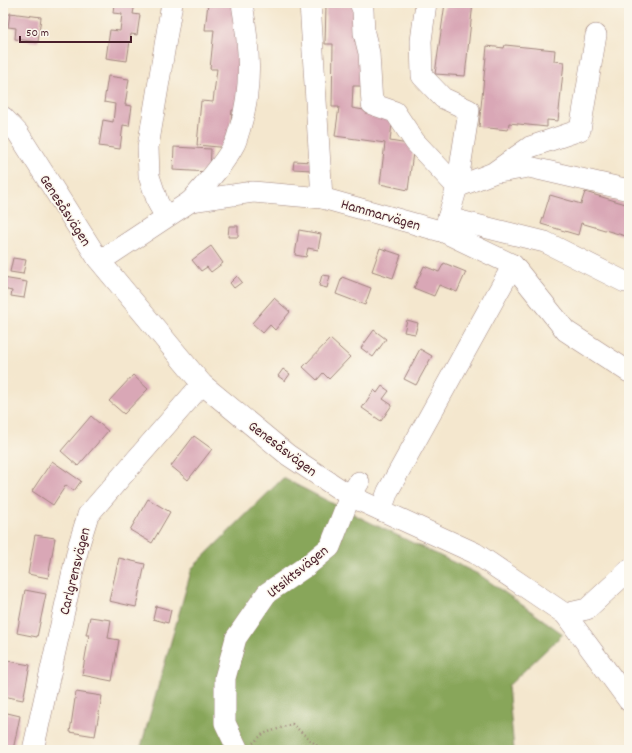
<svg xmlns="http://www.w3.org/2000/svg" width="632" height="753" viewBox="0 0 632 753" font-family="Dekko,sans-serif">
<rect width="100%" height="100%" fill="#fbf7ec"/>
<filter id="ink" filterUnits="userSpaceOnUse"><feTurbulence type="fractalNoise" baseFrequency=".025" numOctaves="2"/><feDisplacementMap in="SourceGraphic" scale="8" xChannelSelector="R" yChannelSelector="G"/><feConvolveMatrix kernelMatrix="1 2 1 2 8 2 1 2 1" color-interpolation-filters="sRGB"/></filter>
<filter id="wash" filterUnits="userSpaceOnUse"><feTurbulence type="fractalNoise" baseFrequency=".012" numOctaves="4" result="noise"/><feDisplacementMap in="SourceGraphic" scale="16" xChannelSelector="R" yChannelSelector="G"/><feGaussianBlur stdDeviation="0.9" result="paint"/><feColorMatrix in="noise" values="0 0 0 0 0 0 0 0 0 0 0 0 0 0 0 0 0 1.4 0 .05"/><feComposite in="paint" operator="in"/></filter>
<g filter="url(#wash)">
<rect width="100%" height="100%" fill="#f4e7ce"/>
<path fill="#88a65a" stroke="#696242" d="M283 478 361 518 480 575 563 634 508 686 514 750H140L192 568Z"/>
<g id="blocks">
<g fill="#d9a7b6">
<path d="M114 3H135L133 14 140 15 137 35 131 34 127 61 106 58 110 30 120 31 122 14 113 13Z"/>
<path d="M208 3H238L235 29 245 30 242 111 232 110 229 148 197 145 201 101 213 102 217 69H210L214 30H205Z"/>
<path d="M445 3H473L465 76 435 74Z"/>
<path d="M326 5 356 6 355 42 364 43V86H353L352 108 393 115 390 141 414 145 408 190 380 184 385 143 335 136 339 107H332L333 44H325Z"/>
<path d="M10 13 41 17 38 42 15 39 16 28 8 27Z"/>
<path d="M505 45 555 50 554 61 564 62 558 121 547 120V127L509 123 508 130 479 127 487 46 504 48Z"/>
<path d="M108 76 129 79 125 105 132 106 129 126 123 125 120 149 99 146 103 120 113 122 115 104 104 102Z"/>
<path d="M174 147 211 149 210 172 173 170Z"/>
<path d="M294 161 312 162V170L293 169Z"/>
<path d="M585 192 629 205V237L581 223 578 235 541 224 550 195 581 204Z"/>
<path d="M229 226H238V237H228Z"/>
<path d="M299 230 321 234 318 250 308 248 306 257 295 255Z"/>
<path d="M211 246 223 263 211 272 207 267 201 271 192 260Z"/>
<path d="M380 248 401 255 393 278 372 271Z"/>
<path d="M13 258 26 260 23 274 10 272Z"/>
<path d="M444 263 466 272 457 292 439 285 434 296 414 288 424 266 439 272Z"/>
<path d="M322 275 330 276 327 288 319 286Z"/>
<path d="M237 276 242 282 234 288 230 283Z"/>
<path d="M342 277 371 288 365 305 336 294Z"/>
<path d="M3 278 27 282 24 298 11 296 12 291 3 289Z"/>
<path d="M274 298 290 312 275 330 270 325 263 333 252 323Z"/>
<path d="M407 320 418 323 415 334 404 332Z"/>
<path d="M374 330 386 339 373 357 361 348Z"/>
<path d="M330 339 350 357 329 379 323 373 317 380 303 367Z"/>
<path d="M420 349 432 356 416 385 404 379Z"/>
<path d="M283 369 290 374 285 381 278 376Z"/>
<path d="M133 375 148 389 124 414 109 401Z"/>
<path d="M382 386 389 391 383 399 392 405 381 421 362 408 374 390 377 393Z"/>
<path d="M91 416 108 431 78 466 61 451Z"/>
<path d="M194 436 212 449 188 480 171 466Z"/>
<path d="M52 461 81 481 74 491 66 485 53 505 32 491Z"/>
<path d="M148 499 170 512 152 543 130 530Z"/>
<path d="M35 535 55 538 48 578 28 574Z"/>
<path d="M119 558 145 564 136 607 109 601Z"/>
<path d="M25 590 46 594 37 637 17 633Z"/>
<path d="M156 606 171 610 168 623 153 619Z"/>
<path d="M90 617 111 620 108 638 119 640 112 681 82 675 89 635H86Z"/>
<path d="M8 661 30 665 23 700 3 696V685Z"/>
<path d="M76 692 102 696 95 736 70 732Z"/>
<path d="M3 712 20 716 13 750H3Z"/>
</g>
</g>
</g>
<g filter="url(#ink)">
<use href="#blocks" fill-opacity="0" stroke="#9f837c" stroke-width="1"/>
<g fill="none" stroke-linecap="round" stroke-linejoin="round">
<g stroke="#9f837c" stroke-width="22">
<g id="minor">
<path d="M310 3 322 198"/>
<path d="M360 3 363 10 364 33 369 53 372 104 395 112 415 142 457 187 493 173 530 147 580 130 596 35"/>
<path d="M426 3 421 41 422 76 443 98 469 110 457 187 444 232"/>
<path d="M3 117 18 133 98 259 202 384 288 455 350 496 475 553 565 614 629 701"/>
<path d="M499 172 529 167 629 190"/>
<path d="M191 201C206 183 223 166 234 145 237 140 238 133 240 128 253 86 249 45 242 3"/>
<path d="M166 217 158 203 149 176 148 147 172 3"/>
<path d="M448 218 545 242 625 282"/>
<path d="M98 259 111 254 191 201 253 192 322 198 444 232 513 265 566 331 629 372"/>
<path d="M381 510 388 491 513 265"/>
<path d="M565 614 587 609 629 570"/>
<path d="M33 750 79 544 88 515 202 384"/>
<path d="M238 750 225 723V678L236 638 267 593 308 565 330 547 350 496 359 482"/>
</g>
</g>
<path stroke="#9f837c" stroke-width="2.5" stroke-dasharray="1 3" stroke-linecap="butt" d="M253 743 263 734 292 724 322 750"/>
<use href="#minor" stroke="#fff" stroke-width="21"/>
</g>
</g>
<g text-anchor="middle" stroke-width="3" stroke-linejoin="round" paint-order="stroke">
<g font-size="15" fill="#4a1f2b" stroke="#fbf7ec">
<text transform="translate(66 210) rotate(57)" y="5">Genesåsvägen</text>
<text transform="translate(381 214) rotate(16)" y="5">Hammarvägen</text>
<text transform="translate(283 448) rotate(37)" y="5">Genesåsvägen</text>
<text transform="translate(74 571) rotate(-76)" y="5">Carlgrensvägen</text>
<text transform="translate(297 571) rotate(-39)" y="5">Utsiktsvägen</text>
</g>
</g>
<rect width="632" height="753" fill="none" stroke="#fbf7ec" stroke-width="16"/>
<path d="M20 36v6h111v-6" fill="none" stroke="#4a1f2b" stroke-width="2"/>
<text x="26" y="36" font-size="12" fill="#4a1f2b" stroke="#fbf7ec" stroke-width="3" paint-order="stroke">50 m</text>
</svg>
